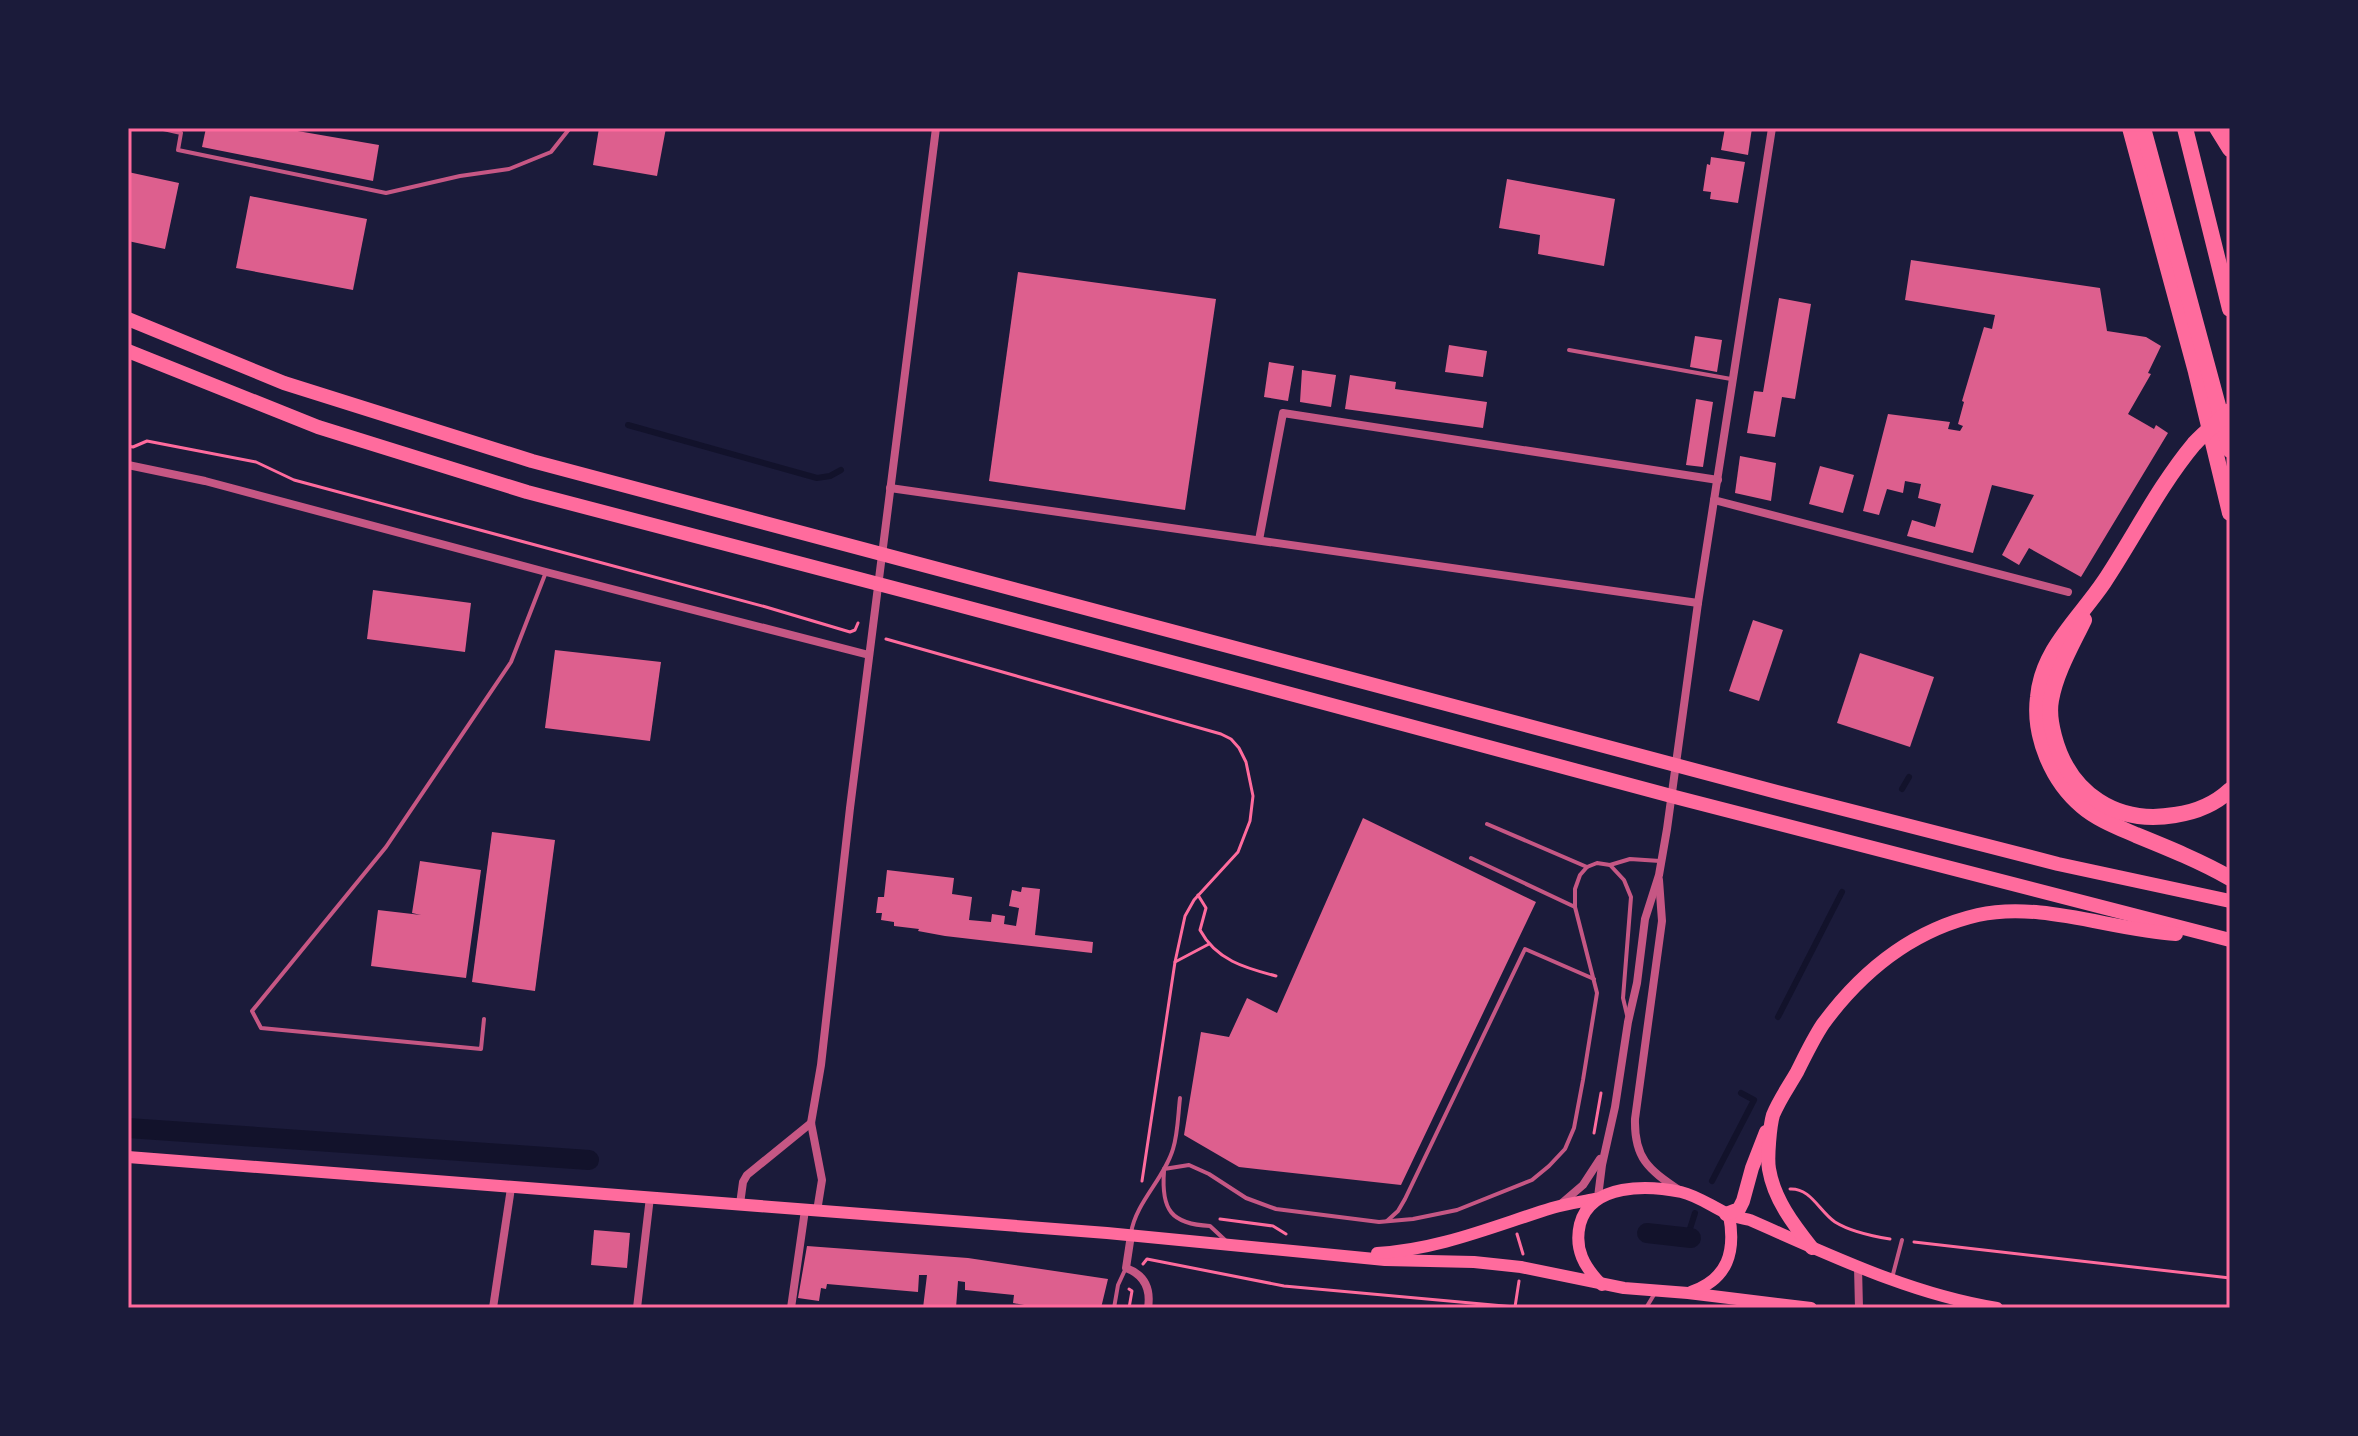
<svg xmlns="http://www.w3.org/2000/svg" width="2358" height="1436" viewBox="0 0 2358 1436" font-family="Overpass,sans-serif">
<rect width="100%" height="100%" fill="#1b1b3a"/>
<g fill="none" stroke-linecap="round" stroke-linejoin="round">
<g stroke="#12122b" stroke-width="6">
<path d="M628 425 817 478 830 476 841 470"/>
<path d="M1902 789 1909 777"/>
<path d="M1778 1017 1842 892"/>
<path d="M1712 1181 1754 1100 1741 1093"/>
<path d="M1687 1238 1695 1213"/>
</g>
<g stroke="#12122b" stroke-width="20">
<path d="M128 1128 589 1160"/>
<path d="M1647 1233 1691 1238"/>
</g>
</g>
<g fill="#dd5f8e">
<path d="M206 128H280L379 145 373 181 202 147Z"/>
<path d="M599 128H666L657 176 593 165Z"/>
<path d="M1725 128H1752L1748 155 1721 150Z"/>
<path d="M1711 157 1745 162 1738 203 1710 199 1711 192 1703 191 1707 164 1710 165Z"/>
<path d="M128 172 179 183 165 249 128 241Z"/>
<path d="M1507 179 1615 199 1604 266 1538 254 1540 235 1499 228Z"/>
<path d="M250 196 367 219 353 290 236 268Z"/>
<path d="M1911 260 2100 288 2107 331 2146 337 2161 346 2148 373 2151 374 2128 414 2154 429 2156 425 2168 433 2081 577 2029 548 2019 565 2002 555 2034 495 1992 485 1973 553 1907 536 1912 520 1935 527 1941 504 1918 498 1921 484 1905 481 1903 493 1887 489 1879 515 1863 511 1888 414 1950 422 1948 429 1960 431 1963 426 1958 424 1964 402 1962 401 1984 327 1992 329 1995 315 1905 300Z"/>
<path d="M1018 272 1216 299 1185 510 989 481Z"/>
<path d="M1779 298 1811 304 1795 399 1782 397 1775 437 1747 433 1754 391 1763 392Z"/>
<path d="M1695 336 1722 340 1717 372 1690 367Z"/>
<path d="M1449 345 1487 351 1483 377 1445 372Z"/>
<path d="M1269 362 1294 366 1288 401 1264 397Z"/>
<path d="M1302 370 1336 375 1331 407 1300 402Z"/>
<path d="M1350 375 1396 382 1395 389 1487 402 1483 428 1345 409Z"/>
<path d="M1696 399 1713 402 1703 467 1686 465Z"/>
<path d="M1740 456 1776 463 1771 501 1735 493Z"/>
<path d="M1820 466 1854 475 1843 513 1809 504Z"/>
<path d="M373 590 471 603 465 652 367 639Z"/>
<path d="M1753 620 1783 630 1759 701 1729 691Z"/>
<path d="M555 650 661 662 650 741 545 728Z"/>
<path d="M1860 653 1934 677 1910 747 1837 723Z"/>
<path d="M1363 818 1536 902 1401 1185 1239 1167 1184 1135 1201 1032 1229 1037 1247 998 1277 1013Z"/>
<path d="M492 832 555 840 535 991 472 982Z"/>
<path d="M420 861 481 870 466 978 371 966 378 910 421 915 412 913Z"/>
<path d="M887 870 954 878 952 894 972 897 969 920 991 922 992 914 1005 916 1004 924 1016 926 1019 908 1009 906 1012 890 1021 892 1022 887 1040 889 1035 935 1093 942 1092 953 945 936 918 931 919 929 894 926V922L881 920 882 913H876L878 897H884Z"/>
<path d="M594 1230 630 1233 627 1268 591 1265Z"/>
<path d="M807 1246 968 1258 1108 1279 1101 1308H1041L1013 1303 1014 1295 965 1290V1282L958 1281 956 1308H923L927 1275H919L918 1292 827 1284 826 1289 821 1288 819 1301 798 1298Z"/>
</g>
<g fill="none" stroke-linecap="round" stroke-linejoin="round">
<g stroke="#ff6b9d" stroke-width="3">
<path d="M128 446 133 447 147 441 256 462 294 480 766 607 850 632 855 630 858 623"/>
<path d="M886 639 1221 734 1231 739 1239 748 1246 762 1253 796 1250 821 1238 852 1194 900 1185 916 1175 962 1142 1181"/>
<path d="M1198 895 1206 908 1200 930C1216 960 1245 968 1276 976"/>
<path d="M1175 962 1209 944"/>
<path d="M1594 1133 1601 1093"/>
<path d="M1790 1189C1811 1188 1819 1211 1835 1222 1851 1232 1871 1236 1890 1239"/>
<path d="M1220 1219 1273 1226 1286 1234"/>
<path d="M1517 1234 1523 1254"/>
<path d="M1914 1242 2230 1278"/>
<path d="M1143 1264 1147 1259 1284 1286 1515 1307 1519 1281"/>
<path d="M1129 1308 1132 1291 1129 1289"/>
</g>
<g stroke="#c65784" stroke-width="4">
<path d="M159 128 181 133 178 150 386 193 460 176 509 169 551 152 570 128"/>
<path d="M1569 350 1731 379"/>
<path d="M1487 824 1587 867"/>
<path d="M1471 858 1575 907"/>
<path d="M1610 865 1624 880 1631 897 1623 998 1627 1015"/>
<path d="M484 1019 481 1049 261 1028 252 1011 386 847 511 662 546 572"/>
<path d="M1164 1169 1189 1165 1209 1174 1246 1198 1276 1209 1379 1222 1413 1219 1457 1210 1532 1180 1549 1166 1565 1149 1574 1128 1583 1080 1597 993 1575 907V889L1580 875 1587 867 1597 863 1610 865 1630 859 1660 861"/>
<path d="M1164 1171C1161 1210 1171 1224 1210 1226L1225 1240"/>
<path d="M1387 1221 1398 1211 1405 1199 1525 949 1594 979"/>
<path d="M1131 1233C1136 1202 1164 1179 1173 1149 1178 1133 1178 1115 1180 1098"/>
<path d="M1892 1278 1902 1240"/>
<path d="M1114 1308 1118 1285 1125 1270"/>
<path d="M1646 1308 1655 1293"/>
</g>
<g stroke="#c65784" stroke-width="8">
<path d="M128 465 205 481 546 572 869 655"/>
<path d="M890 488 1698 603"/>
<path d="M1714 500 2068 592"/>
<path d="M1259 540 1283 413 1718 480"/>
<path d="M1659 880 1662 921 1635 1119C1634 1158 1648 1169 1679 1190"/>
<path d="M1598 1197 1602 1165 1615 1107 1628 1022 1637 983 1645 919 1659 875 1667 829 1698 603 1772 128"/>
<path d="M1562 1203 1583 1185 1600 1159"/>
<path d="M740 1204 743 1182 747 1175 811 1123"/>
<path d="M817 1211 822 1180 811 1123 821 1065 850 808 936 128"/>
<path d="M1131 1235 1126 1268C1145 1275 1151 1289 1148 1308"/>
<path d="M1858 1267 1859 1308"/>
<path d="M493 1308 511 1188"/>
<path d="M637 1308 650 1197"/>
<path d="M791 1308 805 1210"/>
</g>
<g stroke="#ff6b9d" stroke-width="12">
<path d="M128 1157 1107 1233 1385 1260 1474 1262 1521 1267 1624 1288 1688 1293 1811 1308"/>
<path d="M1377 1253C1438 1250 1494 1226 1552 1208 1566 1204 1580 1202 1595 1199"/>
<path d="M1602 1285C1584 1267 1574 1249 1580 1224 1591 1183 1648 1185 1681 1192 1698 1196 1711 1206 1726 1213 1733 1217 1742 1218 1750 1220 1830 1255 1910 1294 1997 1308"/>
<path d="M1691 1292C1728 1279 1736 1252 1729 1215"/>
</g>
<g stroke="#ff6b9d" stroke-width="14">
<path d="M128 319 284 383 532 461 1777 792 2058 864 2230 901"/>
<path d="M128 351 318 427 527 492 928 597 1675 797 2230 940"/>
<path d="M1726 1214 1739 1209 1743 1201 1752 1168 1766 1132"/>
<path d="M1812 1248C1793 1224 1774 1199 1769 1169 1767 1158 1770 1125 1773 1115 1779 1100 1789 1086 1797 1072 1805 1056 1813 1039 1823 1024 1862 971 1913 930 1978 915 2041 901 2112 930 2176 934"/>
</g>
<g stroke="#ff6b9d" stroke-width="16">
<path d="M2130 128 2196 372 2230 513"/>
<path d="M2143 128 2230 450"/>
<path d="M2185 128 2230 309"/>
<path d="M2217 128 2230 149"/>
<path d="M2230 411C2218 422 2205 432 2194 444 2159 486 2134 537 2104 582 2079 619 2042 650 2038 697 2033 736 2052 781 2082 806 2097 819 2118 827 2136 835 2168 848 2200 861 2230 878"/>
<path d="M2084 620C2072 645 2056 672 2051 700 2049 711 2051 725 2054 736 2069 794 2117 825 2175 815 2196 812 2214 805 2230 790"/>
</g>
</g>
<rect width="2358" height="1436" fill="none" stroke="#1b1b3a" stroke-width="260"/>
<rect x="130" y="130" width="2098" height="1176" fill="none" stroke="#ff6b9d" stroke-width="3"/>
</svg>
